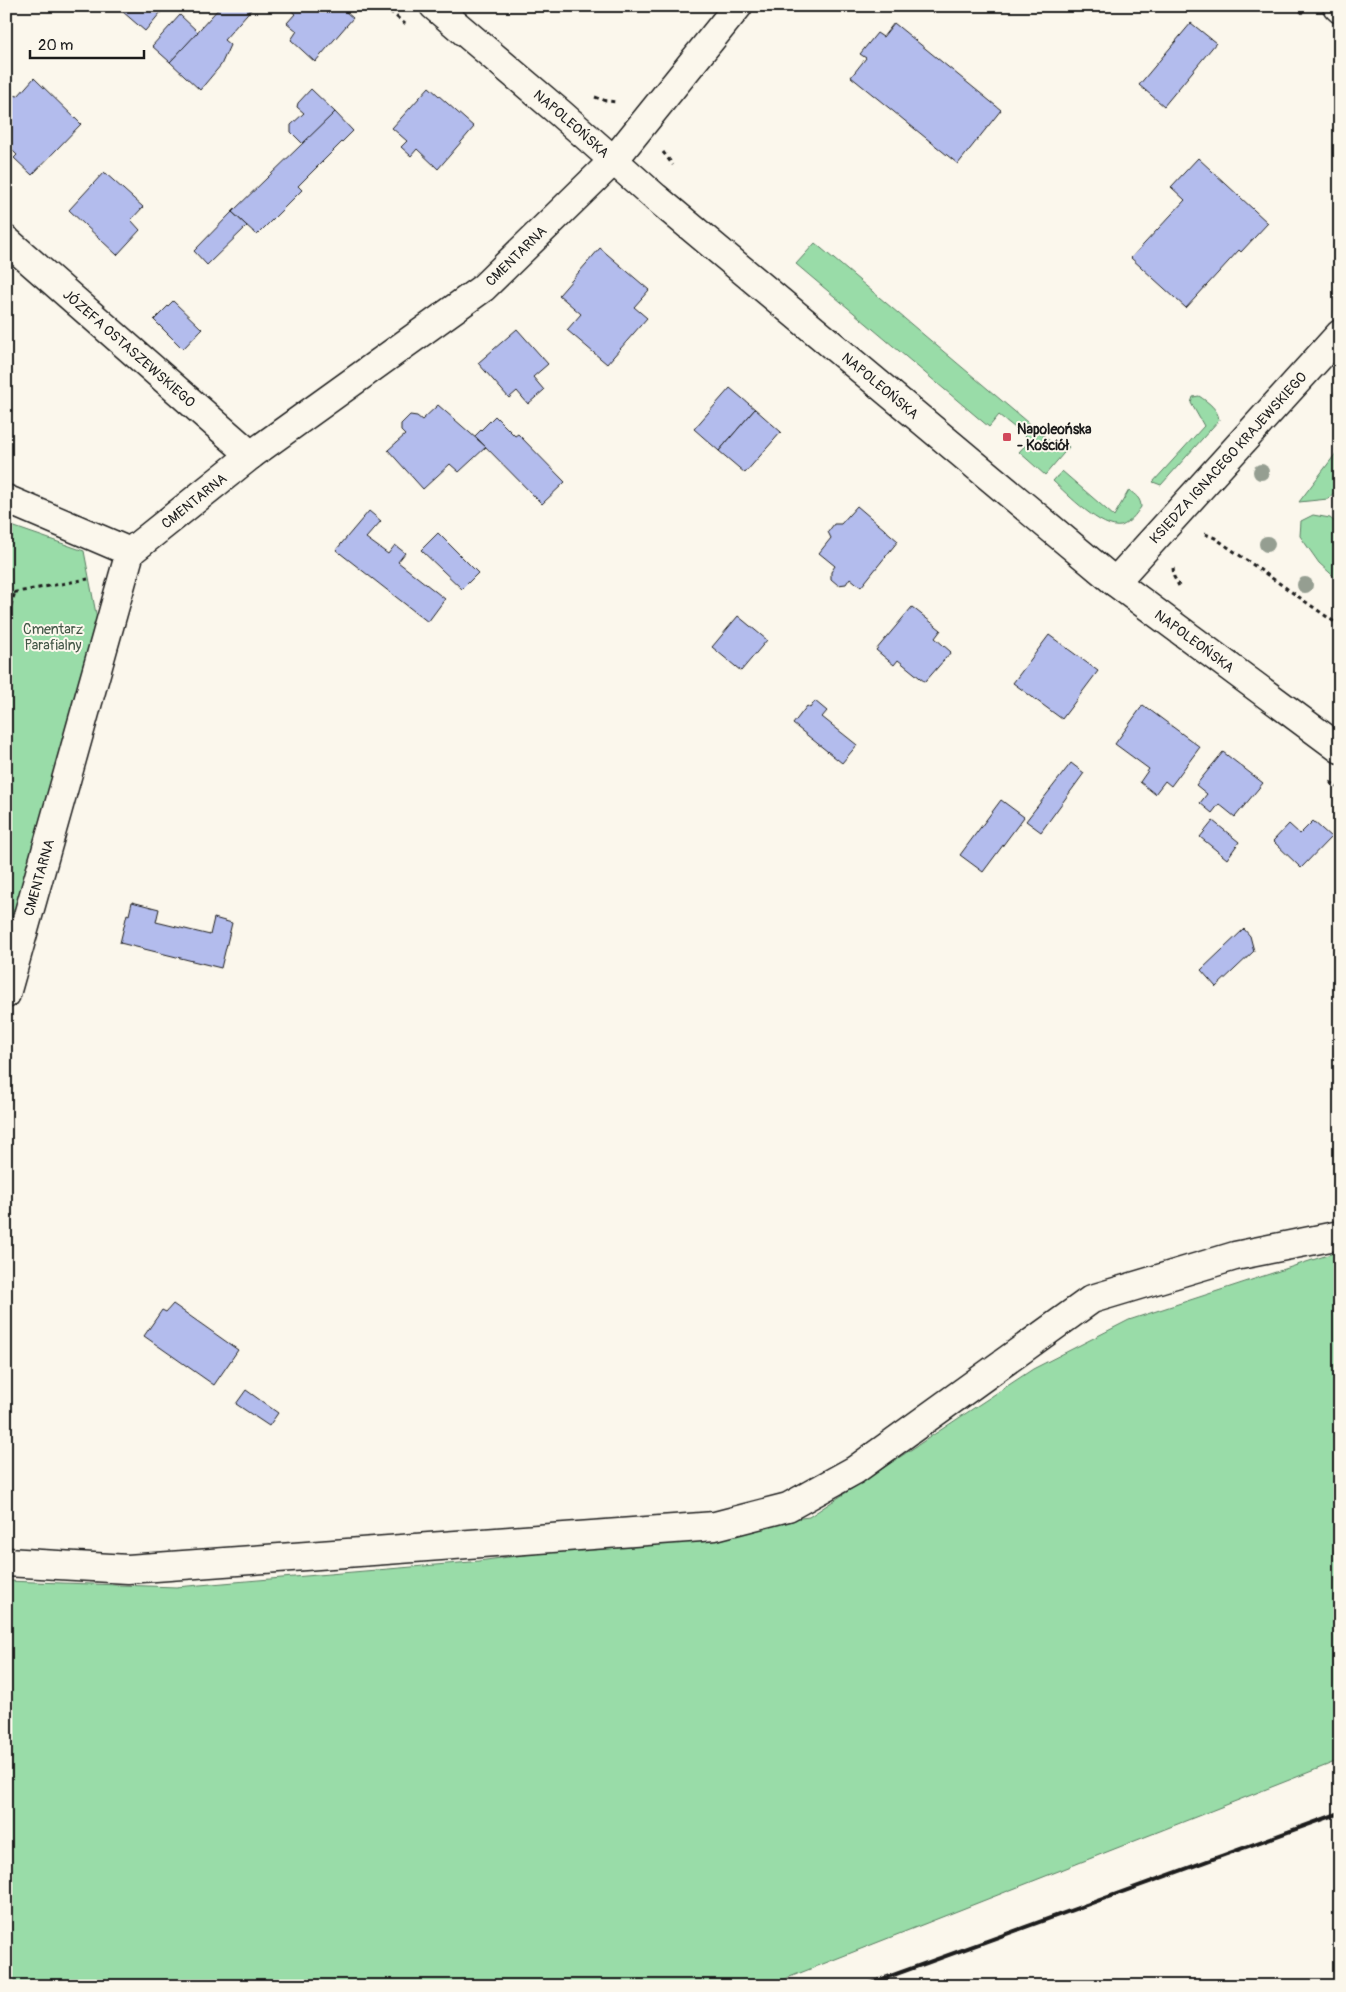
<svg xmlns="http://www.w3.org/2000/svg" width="1346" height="1992" viewBox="0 0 1346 1992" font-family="Pangolin,sans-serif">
<rect width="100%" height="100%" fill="#fbf7ec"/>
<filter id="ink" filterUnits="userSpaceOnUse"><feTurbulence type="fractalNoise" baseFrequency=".02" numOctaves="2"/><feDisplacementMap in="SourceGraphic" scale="10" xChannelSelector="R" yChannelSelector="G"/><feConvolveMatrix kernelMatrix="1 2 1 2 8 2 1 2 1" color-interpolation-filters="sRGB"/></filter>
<g filter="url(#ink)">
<g fill="#99dca8" stroke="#5a7c62">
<path d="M815 243 1059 449 1065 444 1069 447 1045 475 1019 452 1030 440 999 415 989 427 796 264Z"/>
<path d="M1199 396C1208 402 1218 409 1219 420L1161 485 1153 482 1204 426 1191 403 1193 397Z"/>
<path d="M1340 448V486L1328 499 1299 502Z"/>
<path d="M1062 471 1114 516 1129 490C1135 495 1141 498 1141 507 1136 514 1130 523 1121 526 1102 530 1067 494 1053 481Z"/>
<path d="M1313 515 1330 518 1340 526V582L1319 563 1300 536 1301 521Z"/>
<path d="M6 524 84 551 101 640 6 948Z"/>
<path d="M1340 1251V1760L767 1986H6V1581L176 1587 471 1562 809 1517 1033 1369 1129 1320Z"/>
</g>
<g fill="#b3bced" stroke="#1c1c1c">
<path d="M127 6H166L145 31 123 12Z"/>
<path d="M221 6H254L224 40 230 45 221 65 200 90 170 62Z"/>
<path d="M286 6H339L353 18 315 62 291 40 297 31 287 23 295 14Z"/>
<path d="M180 15 198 32 170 62 152 46Z"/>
<path d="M894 23 1001 110 958 164 851 77 866 58 860 54 877 33 883 37Z"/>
<path d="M1191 23 1216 43 1164 106 1139 85Z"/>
<path d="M34 78 81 124 32 175 14 158 17 155 6 144V99L12 95 18 96Z"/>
<path d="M429 87 474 127 438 169 417 149 411 156 401 147 407 141 392 128Z"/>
<path d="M311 89 335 112 303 144 291 132V125L304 113 297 107 298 103Z"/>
<path d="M335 112 353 131 298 186 302 190 257 235 232 212Z"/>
<path d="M1198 158 1268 223 1241 252 1239 250 1186 308 1131 258 1185 200 1171 187Z"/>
<path d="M104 172 143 207 131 220 140 230 117 255 69 210Z"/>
<path d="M232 212 247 226 207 265 194 251Z"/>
<path d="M600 248 649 290 634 307 647 318 607 364 567 330 581 314 559 295Z"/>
<path d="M173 301 202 329 183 349 154 320Z"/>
<path d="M517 329 548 364 533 377 544 390 528 404 517 391 509 398 478 363Z"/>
<path d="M730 388 755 409 719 451 694 429Z"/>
<path d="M438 405 486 447 459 472 450 464 423 489 388 450 405 435 401 431V424L410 415 417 416 422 420Z"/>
<path d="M755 409 781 432 745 473 719 451Z"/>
<path d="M495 416 515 436 518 434 565 482 542 504 475 436Z"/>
<path d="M857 506 898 541 861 587 850 578 846 584 838 585 831 579V572L835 566 819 553 831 538 828 532 834 524H841Z"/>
<path d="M369 511 381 521 366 538 388 554 395 545 405 553 398 562 445 599 428 622 336 550Z"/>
<path d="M438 533 478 573 462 589 421 550Z"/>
<path d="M912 607 941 630 935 638 951 652 925 682 898 660 894 665 876 650Z"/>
<path d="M738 616 767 640 741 671 712 647Z"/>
<path d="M1049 635 1098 671 1062 719 1013 683Z"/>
<path d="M815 701 827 711 822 717 857 745 842 763 793 724 807 706 810 708Z"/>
<path d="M1143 705 1200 747 1171 786 1165 781 1155 794 1140 782 1149 769 1115 744Z"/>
<path d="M1223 752 1263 783 1235 817 1219 804 1212 813 1200 803 1207 794 1196 785Z"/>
<path d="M1071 763 1084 773 1041 832 1026 821Z"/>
<path d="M1001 800 1024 817 983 872 960 855Z"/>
<path d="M1213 821 1239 842 1227 859 1200 837Z"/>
<path d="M1313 821 1331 837 1301 868 1273 841 1289 824 1300 834Z"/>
<path d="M132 902 159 909 156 922 210 935 214 918 232 923 221 968 120 943 127 914 129 915Z"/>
<path d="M1244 929 1250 936 1254 951 1216 987 1201 970Z"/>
<path d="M173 1304 238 1350 214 1385 144 1336 162 1310 166 1312Z"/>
<path d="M246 1390 278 1413 269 1426 236 1404Z"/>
</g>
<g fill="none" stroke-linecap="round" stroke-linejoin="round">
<g stroke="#1c1c1c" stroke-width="31">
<g id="minor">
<path d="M1337 6 1340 9"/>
<path id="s1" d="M6 240 251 455"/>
<path d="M6 499 130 552"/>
<path id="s2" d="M1115 582 1340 334"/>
<path id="s3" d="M6 994 130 552 251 455 483 288 613 161 738 6"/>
<path d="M6 1562 128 1569 715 1526 788 1507 855 1470 1092 1299 1235 1256 1340 1235"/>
</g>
</g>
<g stroke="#1c1c1c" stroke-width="31">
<g id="tertiary">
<path id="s4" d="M434 6 560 113 655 197 1115 582 1340 749"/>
</g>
</g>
<g stroke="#1c1c1c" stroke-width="3" stroke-dasharray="4 4" stroke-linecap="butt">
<path d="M384 6 405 24"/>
<path d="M1294 6 1303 13"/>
<path d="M595 97 606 101 618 102"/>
<path d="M663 152 673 165"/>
<path d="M1205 534 1215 538 1340 626"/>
<path d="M1173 568 1174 577 1179 586"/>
<path d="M6 594 88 579"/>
<path d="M6 621 15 592"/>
<path d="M1330 782 1340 789"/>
</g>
<use href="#minor" stroke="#fbf7ec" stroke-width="28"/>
<use href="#tertiary" stroke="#fbf7ec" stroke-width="28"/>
<path stroke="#1c1c1c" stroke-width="4" d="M863 1986 1340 1813"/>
</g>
<g fill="#959e91">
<circle cx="1261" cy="472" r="8"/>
<circle cx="1267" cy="544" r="8"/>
<circle cx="1305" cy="585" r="8"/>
</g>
</g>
<rect fill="#d1495b" stroke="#fbf7ec" stroke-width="2" x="1002" y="432" width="10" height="10" rx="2.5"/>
<g text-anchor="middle" stroke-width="4" stroke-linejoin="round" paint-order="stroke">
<g font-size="14" fill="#1c1c1c" stroke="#fbf7ec">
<text dy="5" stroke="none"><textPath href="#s4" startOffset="181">NAPOLEOŃSKA</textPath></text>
<text dy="5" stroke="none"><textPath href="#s3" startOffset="946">CMENTARNA</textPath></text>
<text dy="5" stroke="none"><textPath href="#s1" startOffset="164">JÓZEFA OSTASZEWSKIEGO</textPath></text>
<text dy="5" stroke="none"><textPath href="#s4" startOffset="586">NAPOLEOŃSKA</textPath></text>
<text dy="5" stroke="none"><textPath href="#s2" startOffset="168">KSIĘDZA IGNACEGO KRAJEWSKIEGO</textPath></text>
<text dy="5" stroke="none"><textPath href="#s3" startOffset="541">CMENTARNA</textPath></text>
<text dy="5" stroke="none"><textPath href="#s4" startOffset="991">NAPOLEOŃSKA</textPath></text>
<text dy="5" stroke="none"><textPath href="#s3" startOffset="121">CMENTARNA</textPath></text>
</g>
<g font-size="14" font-weight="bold" fill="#1c1c1c" stroke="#fbf7ec" text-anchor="start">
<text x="1017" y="434">Napoleońska<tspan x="1017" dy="16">- Kościół</tspan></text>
</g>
<g font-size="14" fill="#425646" stroke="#fbf7ec">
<text x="53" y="634">Cmentarz<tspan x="53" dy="16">Parafialny</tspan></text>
</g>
</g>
<rect width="1346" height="1992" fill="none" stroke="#fbf7ec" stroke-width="25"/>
<rect x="12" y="12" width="1321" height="1967" fill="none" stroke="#1c1c1c" stroke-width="2" filter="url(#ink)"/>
<path d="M30 50v8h114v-8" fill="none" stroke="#1c1c1c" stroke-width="2.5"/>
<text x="38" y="50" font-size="15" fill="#1c1c1c" stroke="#fbf7ec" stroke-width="4" paint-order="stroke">20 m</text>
</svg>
